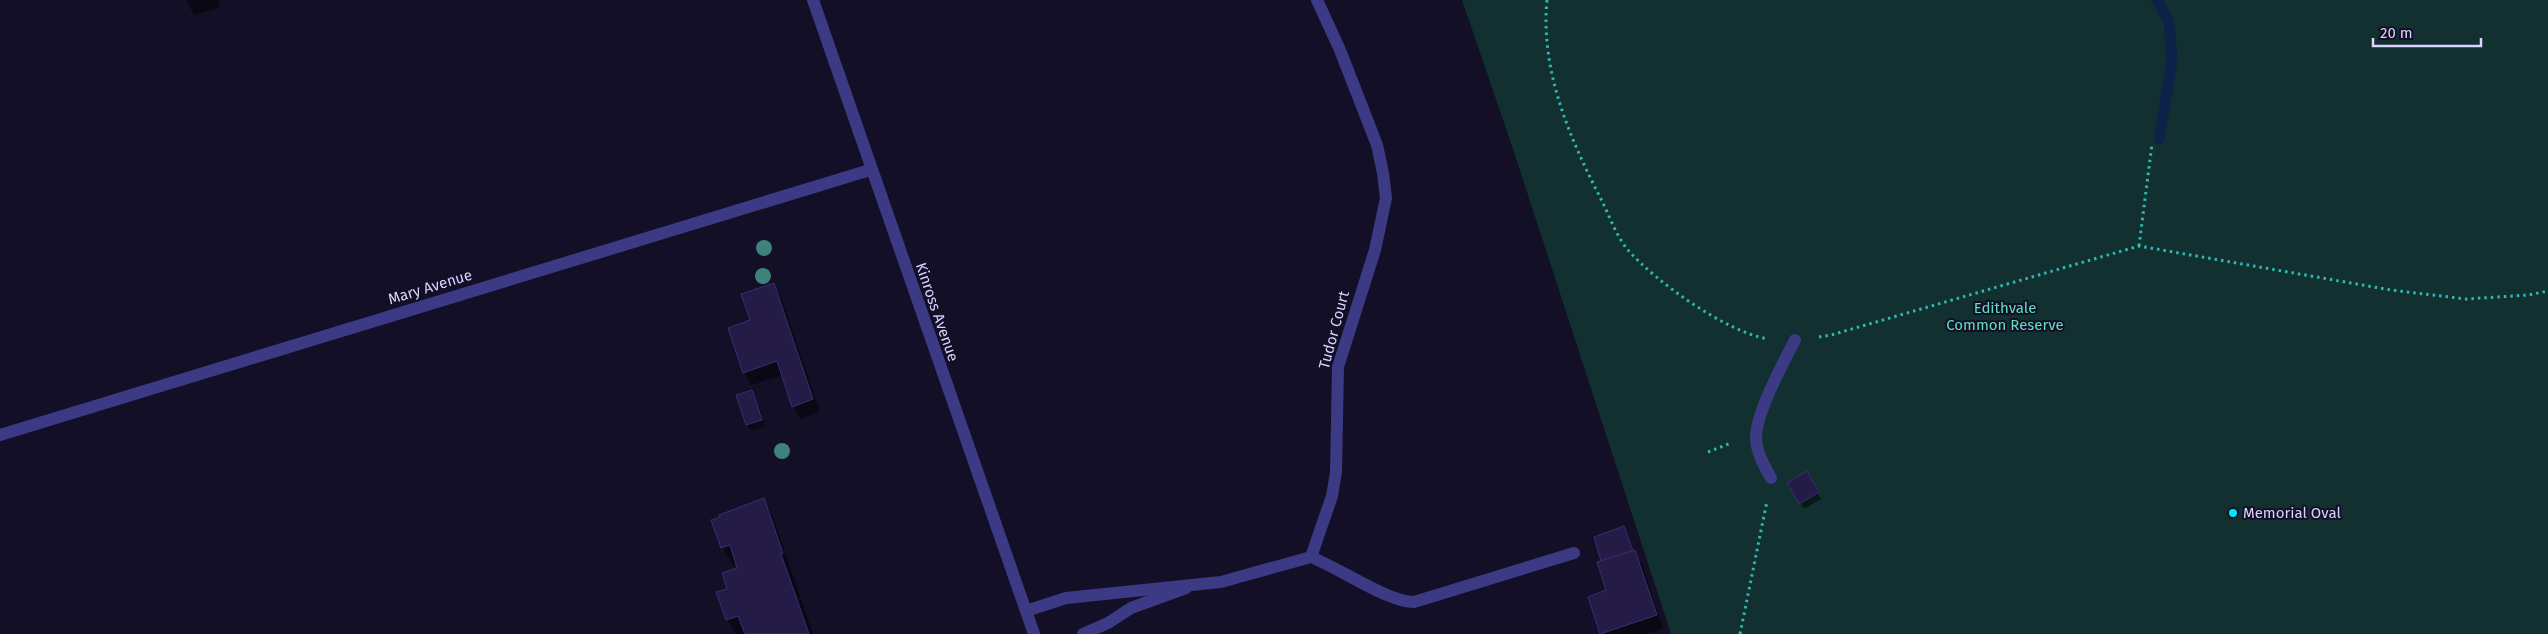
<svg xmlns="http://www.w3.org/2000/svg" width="2548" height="634" viewBox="0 0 2548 634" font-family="'Fira Sans',sans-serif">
<rect width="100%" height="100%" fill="#130f26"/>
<path fill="#12302f" d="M1462 0H2548V634H1671L1512 146Z"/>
<g fill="#0007">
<path d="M186 0H218L220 8 194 15Z"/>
<path d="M773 284 781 297 820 412 800 419 793 406 783 375 751 385 744 372Z"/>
<path d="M752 391 765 426 751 431 747 425Z"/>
<path d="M1806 473 1821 499 1804 509 1789 483Z"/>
<path d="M763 500 773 517 813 634H736L727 619 729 590 739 569 737 564 733 565 723 548 713 521Z"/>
<path d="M1627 534 1633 552 1642 564 1663 628 1646 634H1602L1589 598 1607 591 1603 562Z"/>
</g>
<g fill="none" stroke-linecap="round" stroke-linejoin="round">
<path stroke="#0c2248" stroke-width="11" d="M2157 0 2169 22 2172 61 2159 139"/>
</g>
<g fill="#241b47" stroke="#3b2d73">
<path d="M774 283 813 399 792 407 777 361 743 373 728 328 750 320 741 294Z"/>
<path d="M752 390 762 420 746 425 736 395Z"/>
<path d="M1807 471 1819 492 1799 504 1787 483Z"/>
<path d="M764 498 783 553 781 554 809 634H745L738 616 726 620 716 592 727 589 722 573 737 568 730 545 721 548 711 520 720 517 719 515Z"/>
<path d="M1624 526 1633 551 1601 561 1594 537Z"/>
<path d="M1635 550 1657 615 1600 634 1588 597 1606 590 1597 562Z"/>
</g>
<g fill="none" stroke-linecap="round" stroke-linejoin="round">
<g stroke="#2fb8b0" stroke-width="3" stroke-dasharray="2.5 4" stroke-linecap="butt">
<path d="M1547 0C1540 72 1571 141 1603 203 1610 218 1617 237 1628 250 1656 282 1726 332 1768 339"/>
<path d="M2139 246 2152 144"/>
<path d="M1819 337 1831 335 2139 246 2391 290 2466 299 2528 295 2548 291"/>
<path d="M1708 452 1731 443"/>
<path d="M1740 634 1767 501"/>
</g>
<g stroke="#3d3a85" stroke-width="12">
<path d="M813 0 1034 634"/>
<path d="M0 435 870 170"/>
<path d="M1771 478C1765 467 1756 452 1756 438 1756 413 1783 363 1795 340"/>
<path d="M1311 557C1339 568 1388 602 1414 602L1574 553"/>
<path d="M1026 611 1066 598 1221 582 1311 557 1332 496 1336 472 1338 367 1375 250 1386 198 1383 173 1377 145 1340 50 1317 0"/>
<path d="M1083 634 1108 623 1131 608 1186 588"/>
</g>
</g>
<g fill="#3d827b">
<circle cx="764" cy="248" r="8"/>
<circle cx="763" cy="276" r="8"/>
<circle cx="782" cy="451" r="8"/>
</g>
<circle fill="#00e5ff" stroke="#130f26" stroke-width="2" cx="2233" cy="513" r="5"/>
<g text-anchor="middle" stroke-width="4" stroke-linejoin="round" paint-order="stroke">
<g font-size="15" fill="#d9d4ff" stroke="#130f26">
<text transform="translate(430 287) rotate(-17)" y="5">Mary Avenue</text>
<text transform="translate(937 312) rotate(71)" y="5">Kinross Avenue</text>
<text transform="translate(1334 330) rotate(-75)" y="5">Tudor Court</text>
</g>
<g font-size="15" fill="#5fe0c0" stroke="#130f26">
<text x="2005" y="313">Edithvale<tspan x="2005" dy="17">Common Reserve</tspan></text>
</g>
<g font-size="15" fill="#d9d4ff" stroke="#130f26" text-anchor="start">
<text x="2243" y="518">Memorial Oval</text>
</g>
</g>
<path d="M2373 38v8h108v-8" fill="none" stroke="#d9d4ff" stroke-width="2.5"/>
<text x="2380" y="38" font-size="15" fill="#d9d4ff" stroke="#130f26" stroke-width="4" paint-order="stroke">20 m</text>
</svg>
